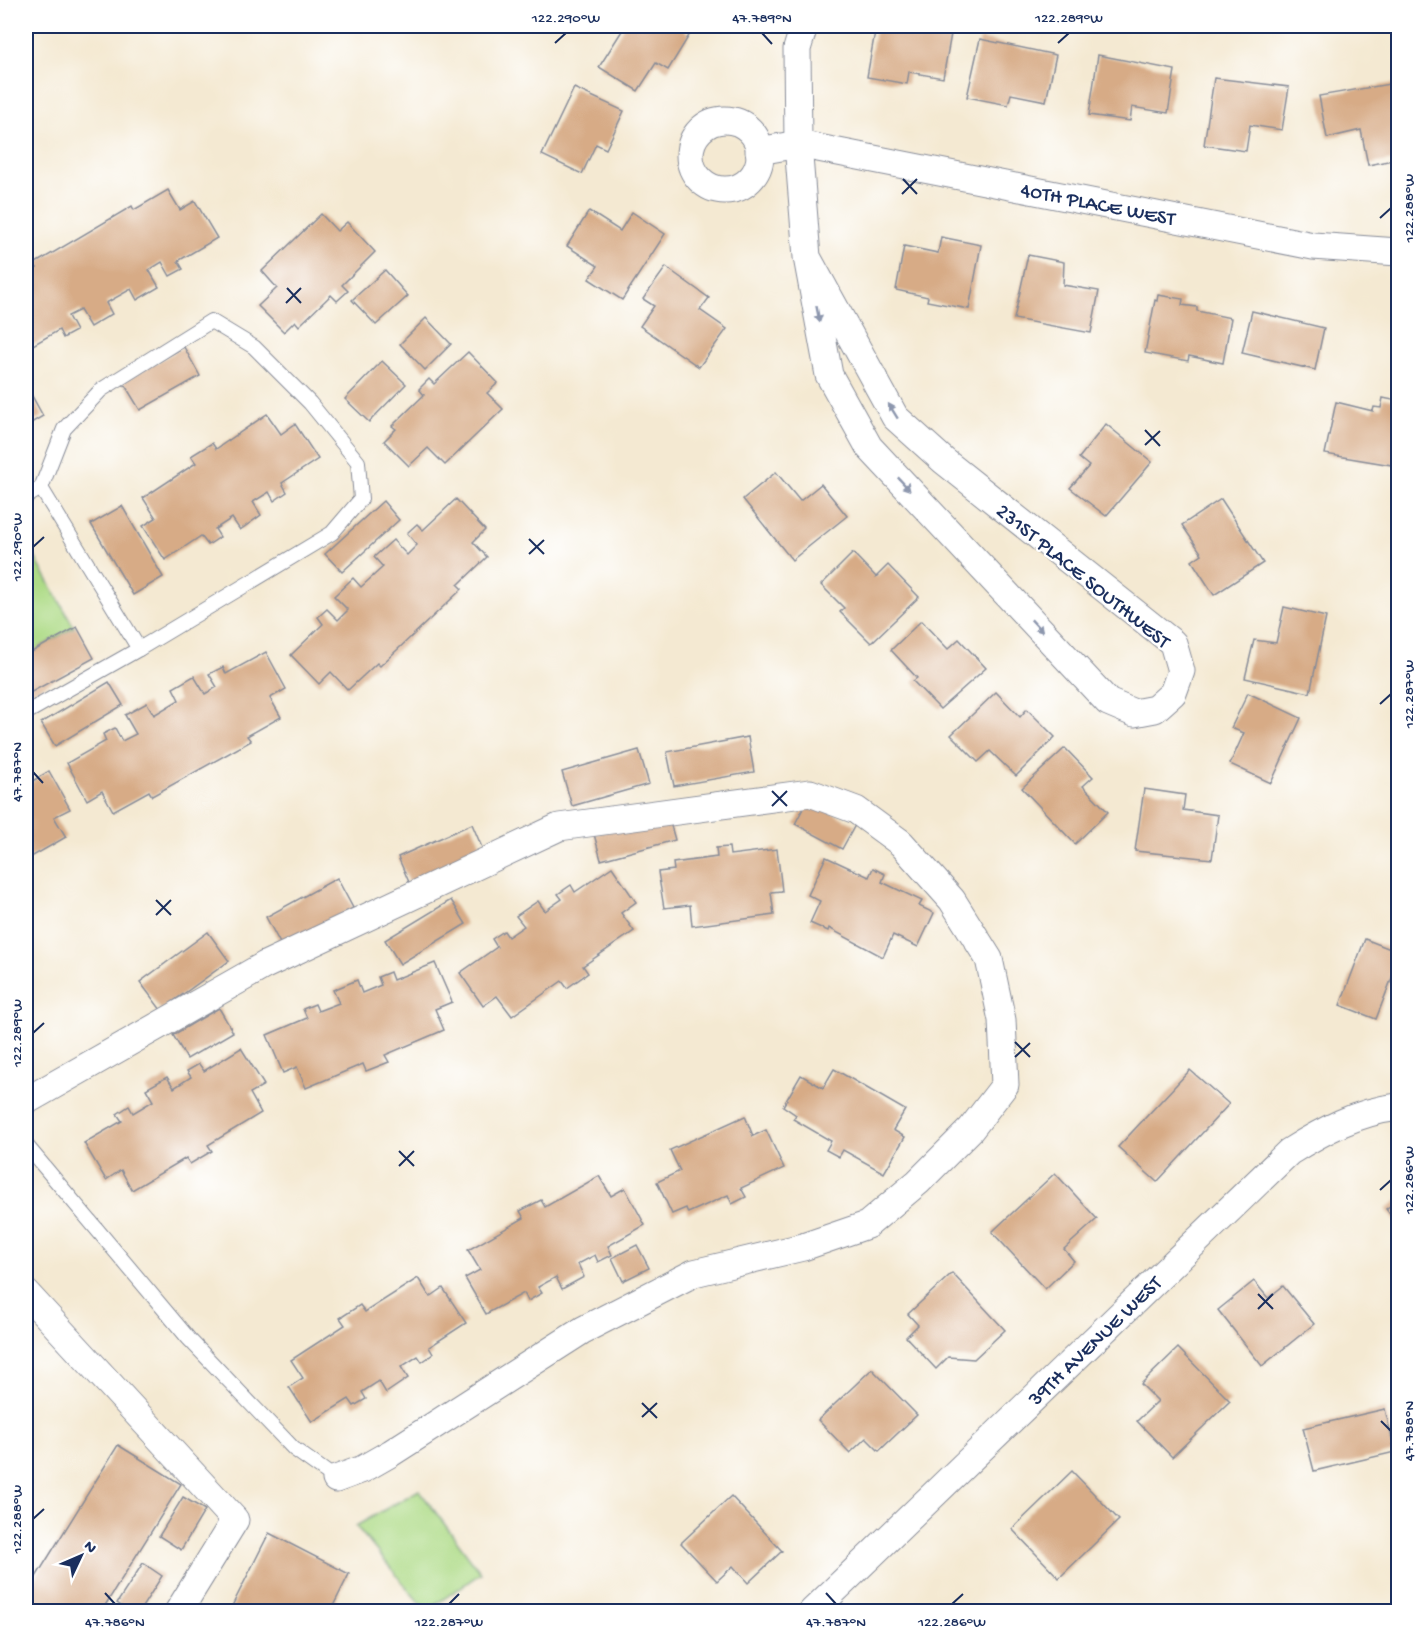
<svg xmlns="http://www.w3.org/2000/svg" width="1424" height="1637" viewBox="0 0 1424 1637" font-family="'Gochi Hand',sans-serif">
<rect width="100%" height="100%" fill="#fff"/>
<filter id="ink" filterUnits="userSpaceOnUse"><feTurbulence type="fractalNoise" baseFrequency=".0167" numOctaves="2"/><feDisplacementMap in="SourceGraphic" scale="12" xChannelSelector="R" yChannelSelector="G"/><feConvolveMatrix kernelMatrix="1 2 1 2 8 2 1 2 1" color-interpolation-filters="sRGB"/></filter>
<filter id="wash" filterUnits="userSpaceOnUse"><feTurbulence type="fractalNoise" baseFrequency=".008" numOctaves="4" result="noise"/><feDisplacementMap in="SourceGraphic" scale="24" xChannelSelector="R" yChannelSelector="G"/><feGaussianBlur stdDeviation="1.35" result="paint"/><feColorMatrix in="noise" values="0 0 0 0 0 0 0 0 0 0 0 0 0 0 0 0 0 1.4 0 .05"/><feComposite in="paint" operator="in"/></filter>
<g filter="url(#wash)">
<rect width="100%" height="100%" fill="#f4e9d2"/>
<g fill="#aedb87" stroke="#648572" stroke-width="1.5">
<path d="M33 554 74 627 26 656V559Z"/>
<path d="M419 1490 481 1573 426 1611 356 1526Z"/>
</g>
<g id="blocks">
<g fill="#d7ab86">
<path d="M625 26H677L690 34 668 70 656 63 638 91 599 67Z"/>
<path d="M876 26H903L951 34 943 78 909 72 907 84 867 77Z"/>
<path d="M980 39 1056 55 1046 101 1011 94 1008 105 967 97Z"/>
<path d="M1098 55 1175 70 1168 113 1132 107 1130 121 1089 115Z"/>
<path d="M1214 78 1289 87 1282 130 1250 125 1246 151 1204 145Z"/>
<path d="M1395 83 1398 99V159L1368 165 1361 130 1327 138 1319 96Z"/>
<path d="M574 88 624 111 606 149 596 144 582 174 542 155Z"/>
<path d="M168 190 180 210 195 201 217 238 178 261 183 269 170 276 162 262 149 270 159 287 137 300 131 289 106 303 112 314 90 327 80 310 68 316 76 331 63 338 59 330 26 349V275L37 268 34 264 132 206 134 210Z"/>
<path d="M589 211 620 231 632 212 665 234 622 300 589 279 598 266 567 246Z"/>
<path d="M321 214 337 231 347 222 375 252 342 285 348 291 337 301 331 295 299 326 295 321 284 332 258 306 277 288 262 271Z"/>
<path d="M941 237 981 245 969 309 927 301 928 297 896 290 904 246 938 253Z"/>
<path d="M1028 255 1064 262 1063 285 1099 291 1091 333 1014 319Z"/>
<path d="M666 267 709 298 700 310 727 329 699 367 640 326 654 306 643 299Z"/>
<path d="M385 270 408 296 376 325 352 300Z"/>
<path d="M1158 295 1183 299 1182 305 1197 307V311L1231 318 1223 363 1189 356 1188 361 1145 353 1155 300 1157 301Z"/>
<path d="M1252 311 1324 328 1315 370 1242 353Z"/>
<path d="M426 318 451 344 425 370 400 344Z"/>
<path d="M184 347 200 376 140 410 123 382Z"/>
<path d="M468 352 498 383 487 393 503 409 445 465 428 448 409 466 384 441 396 429 392 426 424 395 419 389 429 379 434 384Z"/>
<path d="M382 361 406 384 369 422 345 399Z"/>
<path d="M26 385 43 416 26 426Z"/>
<path d="M1383 398 1398 401V466L1325 454 1336 402 1373 411 1374 407 1381 408Z"/>
<path d="M267 414 281 434 295 424 318 459 282 483 287 492 274 501 269 492 253 502 261 515 240 530 232 518 215 529 220 537 208 545 201 536 165 560 143 526 156 518 143 498 196 463 191 456 212 443 216 449Z"/>
<path d="M1106 424 1152 462 1106 516 1070 488 1089 466 1079 458Z"/>
<path d="M776 472 800 501 821 484 847 516 792 560 743 499Z"/>
<path d="M456 499 485 530 473 542 487 557 458 585 462 589 380 666 377 663 348 690 331 672 319 684 291 655 323 624 318 617 327 609 338 620 348 610 334 596 353 578 361 587 383 567 374 557 393 540 407 555 417 545 407 533 417 524 423 530Z"/>
<path d="M1221 499 1263 563 1214 595 1192 561 1202 554 1182 525Z"/>
<path d="M383 501 399 520 342 572 325 554Z"/>
<path d="M122 506 163 577 133 595 91 524Z"/>
<path d="M853 553 876 577 888 565 919 597 871 643 840 612 844 608 821 585Z"/>
<path d="M1284 607 1326 617 1310 693 1245 678 1254 640 1276 643Z"/>
<path d="M921 621 948 649 959 639 986 668 940 709 913 681 917 678 891 650Z"/>
<path d="M77 627 94 658 26 695V655Z"/>
<path d="M266 652 286 689 270 698 281 717 247 736 251 741 152 796 149 791 113 811 102 791 87 800 67 763 106 741 103 734 115 728 122 741 136 734 125 715 147 703 154 715 179 700 173 688 194 676 205 694 217 687 209 674 223 667 226 674Z"/>
<path d="M109 682 123 705 55 746 41 723Z"/>
<path d="M996 692 1020 717 1027 709 1055 737 1016 776 990 751 978 762 951 735Z"/>
<path d="M1248 693 1301 718 1271 783 1230 764 1244 733 1231 728Z"/>
<path d="M748 737 754 772 674 786 667 752Z"/>
<path d="M1065 748 1093 777 1083 786 1108 812 1075 844 1022 788Z"/>
<path d="M639 750 649 784 572 806 562 772Z"/>
<path d="M49 771 70 809 54 817 66 837 26 860V785Z"/>
<path d="M1144 789 1185 795 1183 810 1218 815 1212 859 1135 851Z"/>
<path d="M808 799 855 825 842 849 795 824Z"/>
<path d="M668 815 675 840 601 860 594 834Z"/>
<path d="M472 824 486 857 412 889 398 857Z"/>
<path d="M729 847 730 855 777 849 782 891 771 892 774 915 692 926 690 905 664 908 658 872 674 870 673 863 717 857 716 848Z"/>
<path d="M826 857 869 877 873 868 885 874 882 882 922 901 919 906 934 913 918 947 893 935 883 957 829 928 828 931 810 923 820 901 808 895Z"/>
<path d="M612 867 636 902 621 913 634 931 583 966 588 973 567 988 562 981 512 1016 497 996 483 1006 460 973 497 947 492 939 504 931 508 937 524 926 516 916 538 901 545 911 562 899 558 894 571 885 575 892Z"/>
<path d="M337 878 353 908 282 947 266 917Z"/>
<path d="M451 900 466 924 400 964 385 940Z"/>
<path d="M208 932 229 961 161 1010 140 982Z"/>
<path d="M1365 939 1398 952V962L1376 1019 1340 1005Z"/>
<path d="M435 963 452 1002 435 1009 444 1030 385 1055 389 1062 366 1071 363 1064 306 1088 297 1067 283 1073 267 1035 307 1018 303 1009 315 1004 318 1011 339 1003 333 990 357 980 362 993 381 985 378 977 390 972 393 980Z"/>
<path d="M219 1008 233 1032 187 1059 173 1035Z"/>
<path d="M241 1048 264 1085 250 1093 261 1113 208 1145 212 1151 190 1164 186 1158 132 1190 121 1170 106 1180 84 1143 122 1121 117 1114 129 1106 133 1113 153 1101 146 1089 167 1077 174 1088 191 1077 187 1071 199 1064 204 1071Z"/>
<path d="M834 1069 905 1110 893 1130 905 1137 884 1173 843 1150 839 1157 826 1150 831 1141 793 1119 796 1115 783 1106 801 1075 823 1088Z"/>
<path d="M1190 1070 1229 1104 1157 1182 1118 1147Z"/>
<path d="M745 1116 753 1136 766 1130 784 1168 741 1188 746 1197 732 1204 728 1195 688 1213 686 1208 672 1214 657 1182 680 1171 670 1150Z"/>
<path d="M1055 1173 1097 1219 1064 1249 1074 1261 1045 1289 992 1232Z"/>
<path d="M599 1176 611 1196 625 1188 645 1225 608 1246 612 1255 598 1262 595 1255 578 1264 584 1277 562 1289 556 1277 538 1287 542 1293 528 1301 524 1293 486 1314 465 1278 480 1270 468 1250 524 1218 520 1211 541 1200 545 1207Z"/>
<path d="M1398 1200V1225L1386 1209Z"/>
<path d="M637 1245 649 1268 623 1281 612 1258Z"/>
<path d="M952 1273 1005 1330 974 1359 948 1357 936 1369 906 1337 918 1325 908 1314Z"/>
<path d="M418 1278 430 1297 443 1288 466 1323 429 1347 433 1354 422 1362 418 1356 401 1367 408 1378 386 1393 379 1381 362 1392 366 1399 354 1406 349 1399 312 1422 289 1387 303 1378 291 1360 345 1325 340 1318 360 1305 365 1312Z"/>
<path d="M1254 1281 1268 1298 1283 1286 1314 1324 1262 1366 1218 1310Z"/>
<path d="M1178 1348 1230 1401 1172 1457 1137 1421 1158 1401 1141 1384Z"/>
<path d="M872 1369 917 1415 879 1451 866 1438 850 1453 818 1420Z"/>
<path d="M1385 1409 1395 1452 1314 1471 1303 1428Z"/>
<path d="M118 1445 181 1484 101 1612H26V1593Z"/>
<path d="M1072 1471 1119 1520 1059 1578 1012 1529Z"/>
<path d="M731 1496 782 1551 748 1583 733 1566 717 1581 681 1543Z"/>
<path d="M183 1497 205 1510 181 1550 159 1536Z"/>
<path d="M269 1533 349 1574 330 1612H229Z"/>
<path d="M143 1563 162 1576 139 1612H130L117 1603Z"/>
</g>
</g>
</g>
<g filter="url(#ink)">
<use href="#blocks" fill-opacity="0" stroke="#888c98" stroke-width="1.5"/>
<g fill="none" stroke-linecap="round" stroke-linejoin="round">
<g stroke="#888c98" stroke-width="16">
<g id="lane">
<path d="M41 488 139 649"/>
<path d="M26 497 41 488 64 429 101 390 211 321 254 347 310 403 358 462 361 499 332 533 139 649 26 713"/>
<path d="M26 1145 189 1339 294 1449 336 1479"/>
</g>
</g>
<g stroke="#888c98" stroke-width="29">
<g id="street">
<path d="M804 26 797 49 798 144 807 257 829 375 869 447 1108 702 1134 713 1155 709 1173 693 1181 671 1173 643 944 461 895 417 807 257"/>
<circle cx="725" cy="155" r="35"/>
<path d="M759 151 798 144 1313 246 1398 252"/>
<path d="M26 1101 265 965 559 827 810 793 856 810 901 843 952 900 989 959 1002 1020 1005 1085 971 1129 918 1182 867 1225 803 1247 694 1273 583 1330 391 1453 363 1469 336 1479"/>
<path d="M26 1293 235 1520 178 1612"/>
<path d="M812 1612 1289 1152C1324 1130 1357 1112 1398 1107"/>
</g>
</g>
<use href="#lane" stroke="#fff" stroke-width="14"/>
<use href="#street" stroke="#fff" stroke-width="27"/>
</g>
<defs><path id="oneway-solid" d="M-6-.8H1V-3.2L6.5 0L1 3.2V.8H-6Z" transform="scale(1.5)"/></defs>
<g fill="#8d97ae">
<use href="#oneway-solid" transform="translate(818 314) rotate(79)"/>
<use href="#oneway-solid" transform="translate(893 411) rotate(-122)"/>
<use href="#oneway-solid" transform="translate(904 484) rotate(47)"/>
<use href="#oneway-solid" transform="translate(1037 626) rotate(47)"/>
</g>
</g>
<path fill="none" stroke="#1b2f5e" stroke-width="2" d="M762 33 772 44M555 43 566 33M1058 43 1069 33M903 179 917 194M902 194 917 179M1380 218 1391 208M287 288 301 303M286 303 301 288M1145 430 1160 446M1145 445 1160 431M529 539 544 554M33 547 44 537M529 554 544 540M1380 704 1391 694M33 772 43 783M772 791 787 806M772 806 787 791M156 900 171 915M156 915 171 900M33 1033 44 1023M1015 1042 1030 1057M1015 1057 1030 1043M399 1151 414 1166M399 1166 414 1151M1380 1190 1391 1180M1258 1294 1273 1309M1258 1309 1273 1294M642 1403 657 1418M642 1417 657 1403M1381 1421 1391 1431M33 1519 44 1509M105 1593 115 1604M826 1593 836 1604M449 1604 459 1594M952 1604 963 1594"/>
<g text-anchor="middle" stroke-width="4.5" stroke-linejoin="round" paint-order="stroke">
<g font-size="21" fill="#1b2f5e" stroke="#fff">
<text transform="translate(1098 203) rotate(11)" y="7">40TH PLACE WEST</text>
<text transform="translate(1084 575) rotate(39)" y="7">231ST PLACE SOUTHWEST</text>
<text transform="translate(1094 1340) rotate(-44)" y="7">39TH AVENUE WEST</text>
</g>
</g>
<rect width="1424" height="1637" fill="none" stroke="#fff" stroke-width="66"/>
<g transform="translate(81 1556) rotate(46)" stroke="#ffffff" stroke-width="4.5" paint-order="stroke">
<path d="M0-4.5L10 22L0 15L-10 22Z" fill="#1b2f5e"/>
<text y="-9" font-size="16" font-weight="bold" text-anchor="middle" fill="#1b2f5e">N</text>
</g>
<rect x="33" y="33" width="1358" height="1571" fill="none" stroke="#1b2f5e" stroke-width="2"/>
<g font-size="15" text-anchor="middle" fill="#1b2f5e">
<text x="566" y="22">122.290°W</text>
<text x="762" y="22">47.789°N</text>
<text x="1069" y="22">122.289°W</text>
<text transform="translate(1408 208) rotate(-90)" y="5">122.288°W</text>
<text transform="translate(16 547) rotate(-90)" y="5">122.290°W</text>
<text transform="translate(1408 694) rotate(-90)" y="5">122.287°W</text>
<text transform="translate(16 772) rotate(-90)" y="5">47.787°N</text>
<text transform="translate(16 1033) rotate(-90)" y="5">122.289°W</text>
<text transform="translate(1408 1180) rotate(-90)" y="5">122.286°W</text>
<text transform="translate(1408 1431) rotate(-90)" y="5">47.788°N</text>
<text transform="translate(16 1519) rotate(-90)" y="5">122.288°W</text>
<text x="115" y="1626">47.786°N</text>
<text x="449" y="1626">122.287°W</text>
<text x="836" y="1626">47.787°N</text>
<text x="952" y="1626">122.286°W</text>
</g>
</svg>
